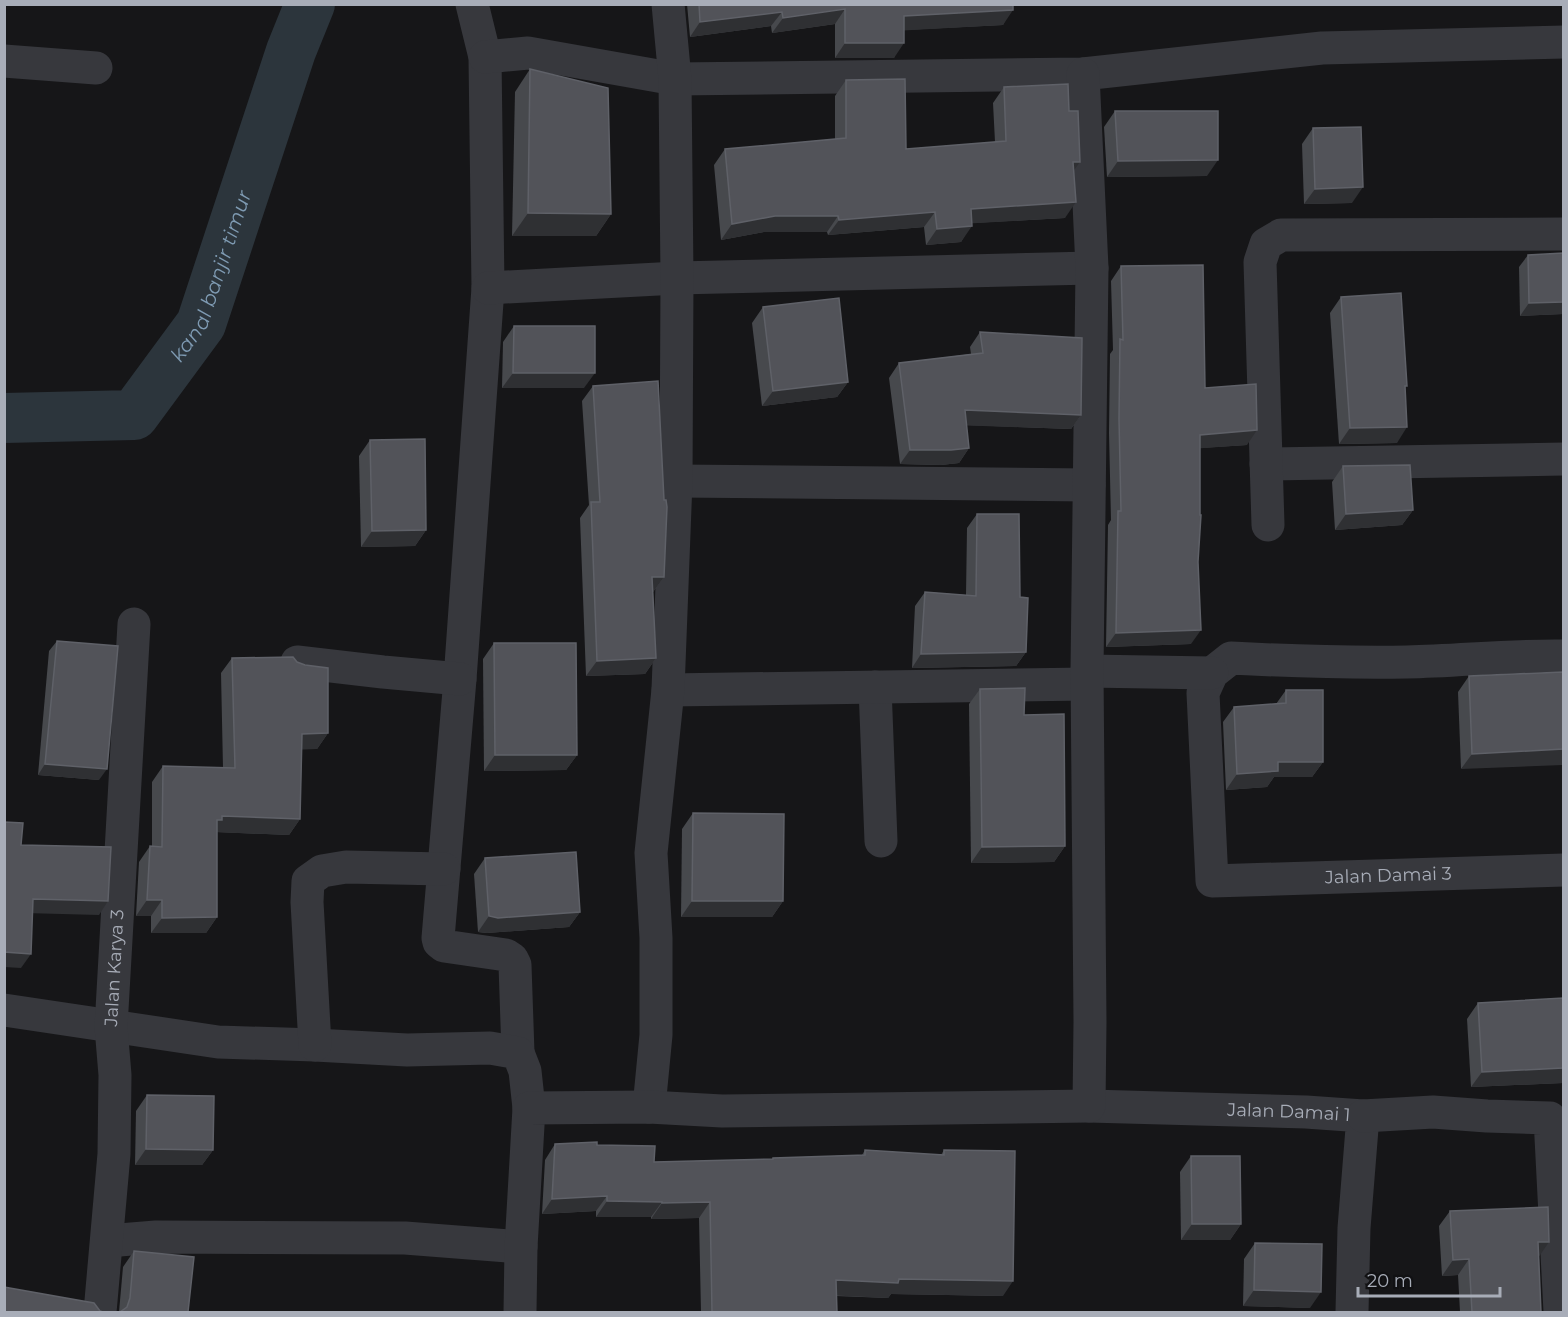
<svg xmlns="http://www.w3.org/2000/svg" width="1568" height="1317" viewBox="0 0 1568 1317" font-family="Montserrat,sans-serif">
<rect width="100%" height="100%" fill="#161618"/>
<g fill="none" stroke-linecap="round" stroke-linejoin="round">
<path stroke="#2c353c" stroke-width="50" id="s1" d="M4 418 134 415 201 324 291 51 310 4"/>
<g stroke="#37383d" stroke-width="33">
<path d="M472 4 485 57 488 288 460 679 438 938 439 942 444 946 506 955 512 959 515 965 518 1053"/>
<path d="M485 57 528 53 675 79 1083 74 1322 48 1564 42"/>
<path d="M4 61 96 68"/>
<path d="M488 288 677 278 1092 268"/>
<path d="M1266 464 1564 459"/>
<path d="M676 481 1089 485"/>
<path d="M1268 525 1260 262 1266 244 1281 235 1564 234"/>
<path id="s2" d="M1564 656C1511 655 1459 661 1407 662 1348 663 1289 661 1231 658L1212 673 1203 693 1212 881 1564 870"/>
<path d="M297 662 383 672 460 679"/>
<path d="M1087 671 1212 673"/>
<path d="M875 687 881 841"/>
<path d="M668 690 1087 684"/>
<path d="M4 1010 218 1042 315 1045 407 1050 490 1048 518 1053 525 1071 529 1108"/>
<path d="M315 1045 307 902 308 881 322 871 346 867 444 869"/>
<path id="s3" d="M1089 1106 1306 1112 1363 1116 1354 1228 1352 1312"/>
<path d="M649 1107 656 1035V938L651 853 668 690 676 481 677 278 675 79 668 4"/>
<path d="M1363 1116 1433 1112 1487 1116 1550 1118 1560 1312"/>
<path d="M107 1241 156 1237 405 1238 521 1247"/>
<path id="s4" d="M100 1312 114 1154 115 1075 111 1027 134 624"/>
<path d="M520 1312 521 1247 529 1108 649 1107 722 1111 1089 1106 1090 1022 1087 671 1092 268 1083 74"/>
</g>
</g>
<g fill="#47494d">
<path d="M687 4H1013L1003 25 904 30 894 58H835V24L772 33 771 26 690 37Z"/>
<path d="M530 69 611 214 596 236H512L515 92Z"/>
<path d="M846 80 906 149 995 142 993 103 1004 87 1074 170 1065 218 972 223 961 242 926 245 924 227 828 235 827 232H764L721 240 714 165 725 149 835 139V96Z"/>
<path d="M1115 111 1207 176 1107 177 1104 127Z"/>
<path d="M1313 128 1352 203 1304 204 1302 144Z"/>
<path d="M1528 255 1563 314 1520 316 1519 267Z"/>
<path d="M1121 266 1205 388 1247 445 1200 448 1191 644 1106 647 1108 525 1111 520 1109 433 1110 354 1113 350 1111 281Z"/>
<path d="M1341 297 1405 389 1397 443 1339 444 1330 313Z"/>
<path d="M763 307 848 382 837 397 762 406 752 323Z"/>
<path d="M514 326 584 388H502L503 342Z"/>
<path d="M980 332 1081 415 1071 429 966 425 969 448 959 463 941 465 900 464 889 378 899 363 971 354 970 347Z"/>
<path d="M593 386 664 577 653 592 656 658 645 674 586 676 580 518 589 505 582 401Z"/>
<path d="M370 440 426 530 415 546 361 547 359 456Z"/>
<path d="M1343 466 1413 510 1402 525 1335 530 1332 482Z"/>
<path d="M977 514 1020 597 1026 652 1016 666 912 668 915 606 925 592 966 595 967 528Z"/>
<path d="M57 641 99 780 38 775 49 651Z"/>
<path d="M494 643 577 755 566 770 484 771 483 659Z"/>
<path d="M232 658 328 733 317 749H302L300 819 289 835 217 832V917L206 933H151V916H136L139 862 150 846H152V782L163 766 223 768 221 673Z"/>
<path d="M1563 672 1461 769 1458 692 1469 676Z"/>
<path d="M980 689 1024 715 1065 846 1054 862 971 863 969 704Z"/>
<path d="M1286 690 1323 762 1312 777H1274L1267 787 1226 790 1223 722 1234 707 1276 704Z"/>
<path d="M693 813 783 901 772 917H681L682 829Z"/>
<path d="M485 858 580 912 569 927 487 933 478 932 474 874Z"/>
<path d="M1563 998V1083L1471 1087 1467 1019 1478 1003Z"/>
<path d="M147 1095 213 1150 202 1165H135L136 1111Z"/>
<path d="M555 1144 597 1145 654 1162 772 1159 773 1158 862 1155 865 1150 941 1155 944 1150 1003 1296 891 1294 888 1298 836 1296 837 1312H701L699 1218 651 1219V1217H596V1211L542 1214 545 1160Z"/>
<path d="M1191 1156 1241 1224 1230 1240H1181L1180 1172Z"/>
<path d="M1450 1211 1539 1258 1541 1312H1460L1458 1275 1442 1276 1439 1226Z"/>
<path d="M1255 1243 1310 1308 1243 1306 1244 1259Z"/>
<path d="M134 1251 188 1312H119L123 1267Z"/>
</g>
<g fill="#2f3033">
<path d="M845 9 835 24 772 33 783 18Z"/>
<path d="M1013 10 1003 25 894 31 904 16Z"/>
<path d="M782 12 771 26 690 37 700 22Z"/>
<path d="M845 43H904L894 58H835Z"/>
<path d="M1218 160 1207 176 1107 177 1118 161Z"/>
<path d="M1073 162H1080L1069 177Z"/>
<path d="M1363 187 1352 203 1304 204 1315 189Z"/>
<path d="M1076 202 1065 218 960 224 971 209Z"/>
<path d="M935 212 924 227 828 235 839 220Z"/>
<path d="M528 213 611 214 596 236H512Z"/>
<path d="M775 216H838L827 232H764L721 240 732 224Z"/>
<path d="M972 226 961 242 926 245 937 229Z"/>
<path d="M1563 302V314L1520 316 1529 303Z"/>
<path d="M513 373H595L584 388H502Z"/>
<path d="M848 382 837 397 762 406 773 391Z"/>
<path d="M965 410 1081 415 1071 429 954 425Z"/>
<path d="M1407 427 1397 443 1339 444 1350 428Z"/>
<path d="M1257 430 1247 445 1190 449 1200 435Z"/>
<path d="M969 448 959 463 941 465 900 464 910 450Z"/>
<path d="M1413 510 1402 525 1335 530 1346 514Z"/>
<path d="M426 530 415 546 361 547 372 531Z"/>
<path d="M652 577H664L653 592Z"/>
<path d="M1201 630 1191 644 1106 647 1116 633Z"/>
<path d="M1026 652 1016 666 912 668 921 654Z"/>
<path d="M656 658 645 674 586 676 597 661Z"/>
<path d="M328 733 317 749 291 750 302 734Z"/>
<path d="M1563 749V765L1461 769 1472 754Z"/>
<path d="M495 755H577L566 770 484 771Z"/>
<path d="M1278 762H1323L1312 777H1274L1267 787 1226 790 1237 774Z"/>
<path d="M45 764 107 769 99 780 38 775Z"/>
<path d="M222 816 300 819 289 835 213 832 217 820Z"/>
<path d="M1065 846 1054 862 971 863 982 847Z"/>
<path d="M33 899 108 901 99 915 24 913Z"/>
<path d="M147 900H162L151 916H136Z"/>
<path d="M692 901H783L772 917H681Z"/>
<path d="M580 912 569 927 487 933 478 932 489 916Z"/>
<path d="M217 917 206 933H151L162 918Z"/>
<path d="M4 952 31 954 21 968 4 967Z"/>
<path d="M1563 1068V1083L1471 1087 1482 1072Z"/>
<path d="M146 1149 213 1150 202 1165H135Z"/>
<path d="M607 1196 596 1211 542 1214 552 1199Z"/>
<path d="M607 1201 662 1202 651 1217H596Z"/>
<path d="M710 1202 699 1218 651 1219 662 1203Z"/>
<path d="M1192 1224H1241L1230 1240H1181Z"/>
<path d="M1538 1242H1549L1538 1258Z"/>
<path d="M1469 1259 1458 1275 1442 1276 1453 1260Z"/>
<path d="M899 1279 1013 1281 1003 1296 891 1294 888 1298 825 1295 836 1280Z"/>
<path d="M1254 1290 1321 1292 1310 1308 1243 1306Z"/>
</g>
<g fill="#525359" stroke="#5f6168" stroke-width="1.5">
<path d="M699 4H1013V10L904 16V43H845V9L783 18 782 12 700 22Z"/>
<path d="M530 69 608 88 611 214 528 213Z"/>
<path d="M905 79 906 149 1006 141 1004 87 1068 84 1069 111H1078L1080 162H1073L1076 202 971 209 972 226 937 229 935 212 839 220 838 216H775L732 224 725 149 846 138V80Z"/>
<path d="M1115 111H1218V160L1118 161Z"/>
<path d="M1361 127 1363 187 1315 189 1313 128Z"/>
<path d="M1563 253V302L1529 303 1528 255Z"/>
<path d="M1203 265 1205 388 1256 384 1257 430 1200 435V515H1201L1198 562 1201 630 1116 633 1118 511H1121L1119 419 1120 339 1123 340 1121 266Z"/>
<path d="M1401 293 1407 386H1405L1407 427 1350 428 1341 297Z"/>
<path d="M839 298 848 382 773 391 763 307Z"/>
<path d="M514 326H595V373H513Z"/>
<path d="M980 332 1082 338 1081 415 965 410 969 448 951 450H910L899 363 983 353Z"/>
<path d="M658 381 664 500H666L667 507 664 577H652L656 658 597 661 591 502H600L593 386Z"/>
<path d="M425 439 426 530 372 531 370 440Z"/>
<path d="M1410 465 1413 510 1346 514 1343 466Z"/>
<path d="M977 514H1019L1020 597 1028 598 1026 652 921 654 925 592 976 596Z"/>
<path d="M57 641 118 646 107 769 45 764Z"/>
<path d="M494 643H576L577 755H495Z"/>
<path d="M293 657 297 662 305 665 328 668V733L302 734 300 819 222 816V820H217V917L162 918V900H147L150 846 162 847 163 766 235 768 232 658Z"/>
<path d="M1563 672V749L1472 754 1469 676Z"/>
<path d="M1025 688 1024 715 1064 714 1065 846 982 847 980 689Z"/>
<path d="M1286 690H1323V762H1278V771L1237 774 1234 707 1286 703Z"/>
<path d="M693 813 784 814 783 901H692Z"/>
<path d="M4 822 23 823 21 845 111 847 108 901 33 899 31 954 4 952Z"/>
<path d="M576 852 580 912 498 918 489 916 485 858Z"/>
<path d="M1563 998V1068L1482 1072 1478 1003Z"/>
<path d="M147 1095 214 1096 213 1150 146 1149Z"/>
<path d="M597 1142V1145L655 1146 654 1162 773 1159V1158L865 1155V1150L944 1155V1150L1015 1151 1013 1281 899 1279 898 1283 836 1280 837 1312H712L710 1202 662 1203V1202L607 1201V1196L552 1199 555 1144Z"/>
<path d="M1191 1156H1240L1241 1224H1192Z"/>
<path d="M1548 1207 1549 1242H1538L1541 1312H1472L1469 1259 1453 1260 1450 1211Z"/>
<path d="M1255 1243 1322 1244 1321 1292 1254 1290Z"/>
<path d="M134 1251 194 1257 188 1312H120L127 1307 130 1298Z"/>
<path d="M4 1287 94 1303 100 1311 103 1312H4Z"/>
</g>
<g text-anchor="middle" stroke-width="6" stroke-linejoin="round" paint-order="stroke">
<g font-size="18" fill="#a8adb8" stroke="#111113">
<text dy="6" stroke="none"><textPath href="#s2" startOffset="744">Jalan Damai 3</textPath></text>
<text dy="6" stroke="none"><textPath href="#s4" startOffset="345">Jalan Karya 3</textPath></text>
<text dy="6" stroke="none"><textPath href="#s3" startOffset="200">Jalan Damai 1</textPath></text>
</g>
<g font-size="20" font-style="italic" fill="#7f9bb3" stroke="#111113">
<text dy="7" stroke="none"><textPath href="#s1" startOffset="291">kanal banjir timur</textPath></text>
</g>
</g>
<rect width="1568" height="1317" fill="none" stroke="#a8adb8" stroke-width="12"/>
<path d="M1358 1287v9h142v-9" fill="none" stroke="#a8adb8" stroke-width="3"/>
<text x="1367" y="1287" font-size="18" fill="#a8adb8" stroke="#111113" stroke-width="4.5" paint-order="stroke">20 m</text>
</svg>
